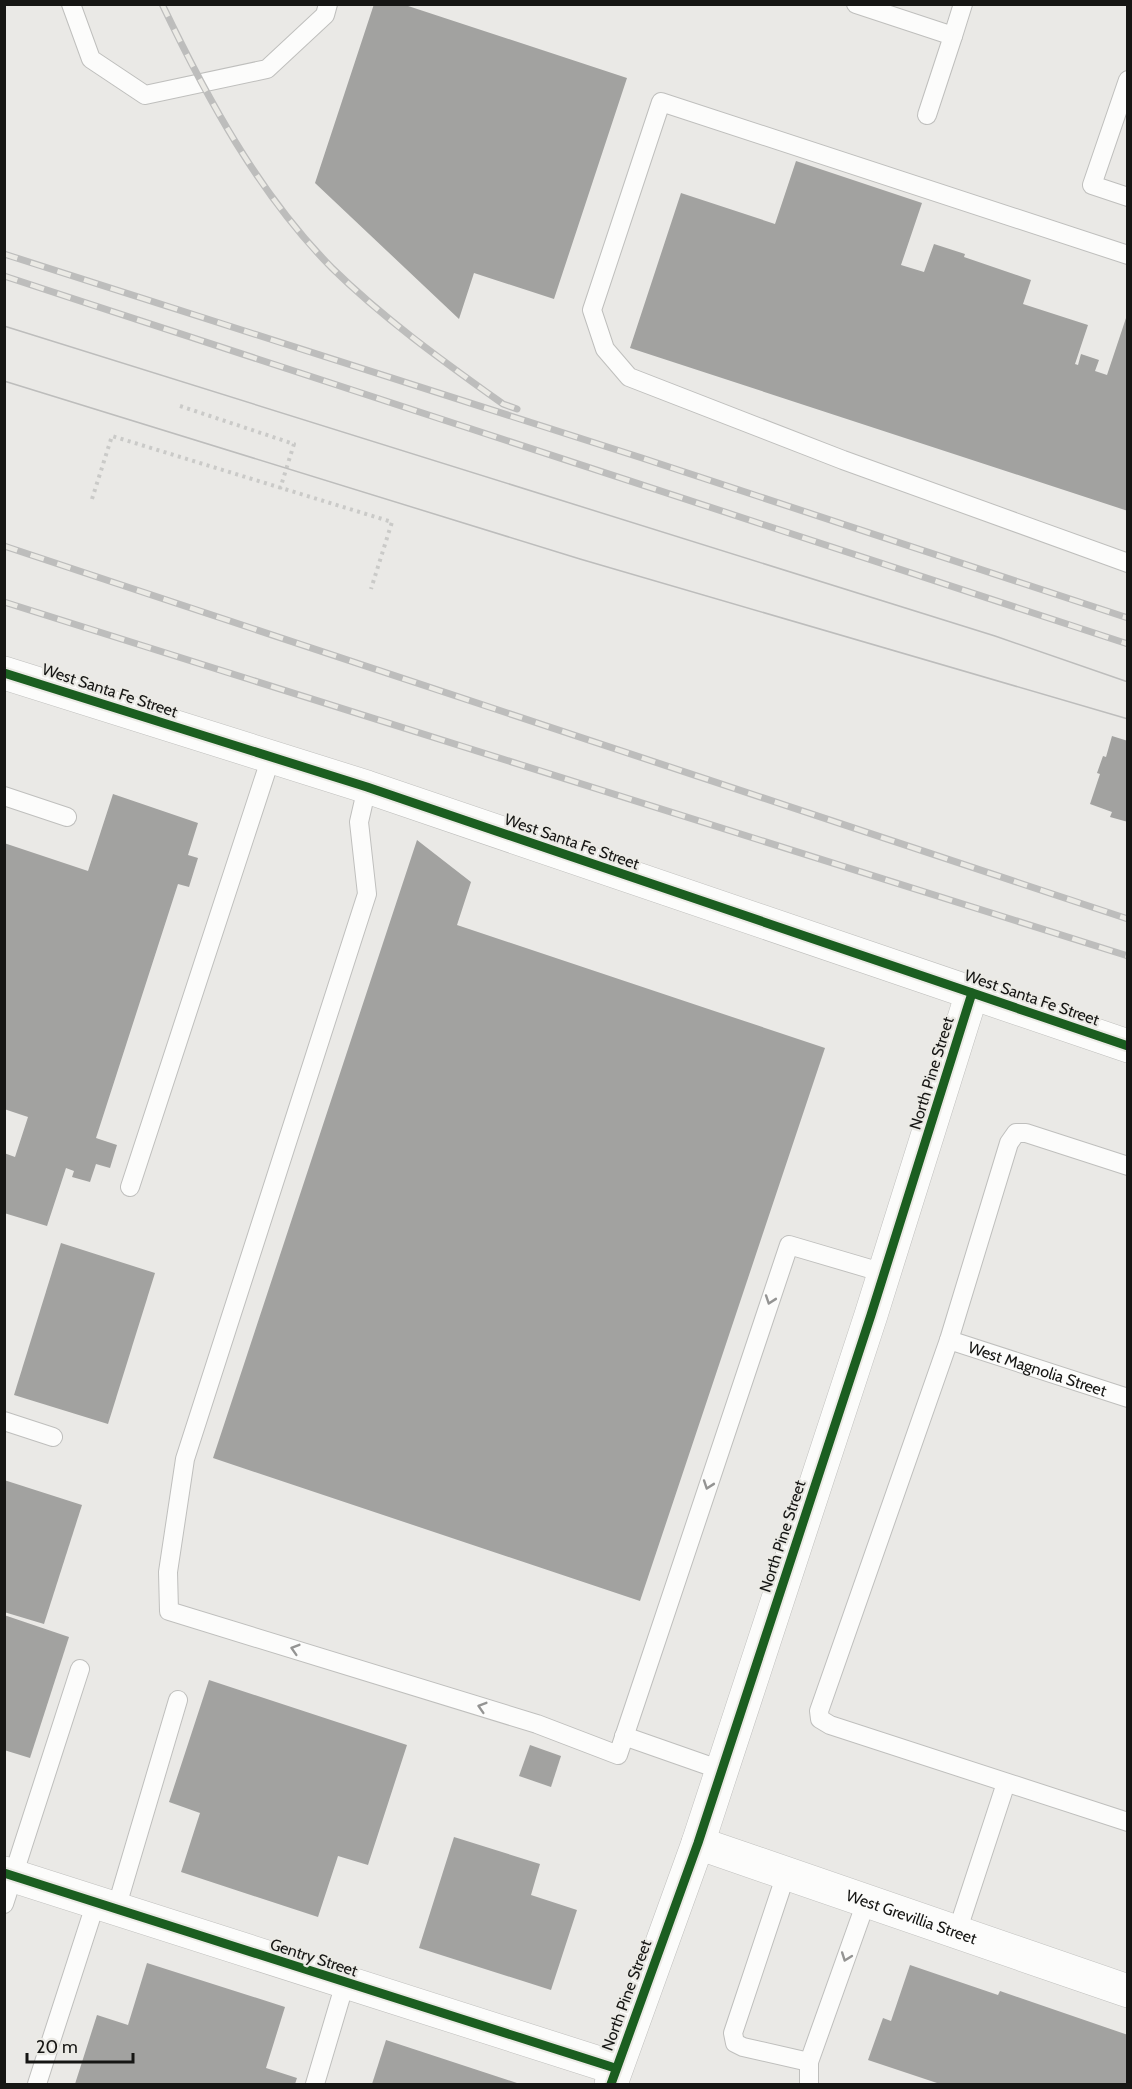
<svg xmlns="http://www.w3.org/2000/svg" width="1132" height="2089" viewBox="0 0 1132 2089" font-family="Cabin,sans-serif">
<rect width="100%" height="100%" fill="#eae9e6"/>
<g fill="#a2a2a0">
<path d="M374 4H402L627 78 554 299 474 273 459 319 315 183Z"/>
<path d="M796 161 922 203 901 265 924 272 934 244 965 254 964 257 1031 280 1023 304 1088 325 1075 364 1078 365 1081 354 1099 360 1095 371 1107 375 1128 312V511L630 348 681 193 775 224Z"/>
<path d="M1112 736 1128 741V822L1110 817 1112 812 1090 804 1100 774 1097 773 1103 756 1106 757Z"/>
<path d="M113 794 198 823 188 855 198 858 189 887 178 884 96 1138 117 1145 110 1168 96 1164 90 1182 72 1177 74 1171 66 1168 47 1226 4 1213V1153L15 1157 28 1117 4 1109V843L88 871Z"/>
<path d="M417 840 471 882 457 925 825 1048 640 1601 213 1458Z"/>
<path d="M61 1243 155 1273 108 1424 14 1395Z"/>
<path d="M4 1480 82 1505 44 1624 4 1612Z"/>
<path d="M4 1615 69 1637 30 1758 4 1750Z"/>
<path d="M209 1680 407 1745 368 1865 338 1856 318 1917 181 1872 200 1813 169 1802Z"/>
<path d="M530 1745 561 1756 551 1787 519 1776Z"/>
<path d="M454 1837 540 1864 531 1895 577 1910 551 1990 419 1948Z"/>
<path d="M147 1963 285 2007 266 2068 297 2078 295 2084H75L97 2015 128 2025Z"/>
<path d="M910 1965 998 1995 1000 1991 1128 2035V2084H940L868 2060 883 2018 891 2021Z"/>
<path d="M386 2040 517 2083 516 2084H372Z"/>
</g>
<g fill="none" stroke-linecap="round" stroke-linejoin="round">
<g stroke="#bfbfbd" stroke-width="20">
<g id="service">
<path d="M71 4 91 59 145 95 267 69 325 15 328 4"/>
<path d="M856 4 953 36 963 4"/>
<path d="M1128 80 1092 185 1128 197"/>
<path d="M927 115 953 36"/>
<path d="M1128 255 661 102 592 310 605 349 629 377 843 460 1128 563"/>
<path d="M367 787 359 822 367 894 185 1459 168 1572 169 1611 537 1724 618 1755 789 1245 884 1273"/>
<path d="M4 796 67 817"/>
<path d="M1128 1166 1026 1133H1016L1009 1143 949 1340 819 1711 820 1719 830 1725 1128 1822"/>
<path d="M130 1187 271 757"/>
<path id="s1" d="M949 1340 1128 1398"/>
<path d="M4 1421 53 1437"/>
<path d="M624 1736 721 1770"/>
<path d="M786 1874 733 2033 735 2043 743 2047 809 2062"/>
<path d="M4 1904 80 1669"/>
<path d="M116 1909 178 1700"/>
<path d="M957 1932 1006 1783"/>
<path d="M37 2084 96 1902"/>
<path d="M315 2084 345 1983"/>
<path d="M809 2084V2062L866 1902"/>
</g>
</g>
<g stroke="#bfbfbd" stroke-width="34">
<g id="minor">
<path d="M4 673 367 787 1128 1046"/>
<path id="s2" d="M698 1843 1128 1991"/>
<path d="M4 1873 615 2068"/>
<path d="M611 2084 698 1843 871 1315 972 993"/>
</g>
</g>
<g stroke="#cacac8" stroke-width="4" stroke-dasharray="3 4.5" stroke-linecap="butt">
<path d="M180 406 294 444 280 489"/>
<path d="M92 499 112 436 392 522 371 589"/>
</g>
<use href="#service" stroke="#fcfcfb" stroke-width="18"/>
<use href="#minor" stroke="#fcfcfb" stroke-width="33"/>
<g stroke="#bdbdbc" stroke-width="1.5">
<path d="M4 326 995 636 1128 682"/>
<path d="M4 381 580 559 1128 719"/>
</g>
<g stroke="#bdbdbc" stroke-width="7">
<g id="rail">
<path d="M162 4C207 98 258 193 332 268 384 319 443 361 503 404L517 409"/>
<path d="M4 254 642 458 1128 618"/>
<path d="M4 276 1128 644"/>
<path d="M4 546 1128 919"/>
<path d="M4 602 1128 956"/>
</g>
</g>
<use href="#rail" stroke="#ebeae5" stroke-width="4.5" stroke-dasharray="14" stroke-linecap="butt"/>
<g stroke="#ebeae5" stroke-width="13">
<g id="cycleway">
<path d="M4 673 367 787 1128 1046"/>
<path d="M4 1873 615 2068"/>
<path d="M611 2084 698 1843 871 1315 972 993"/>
</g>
</g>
<use href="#cycleway" stroke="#1b5e20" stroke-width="9"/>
</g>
<defs><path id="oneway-chevron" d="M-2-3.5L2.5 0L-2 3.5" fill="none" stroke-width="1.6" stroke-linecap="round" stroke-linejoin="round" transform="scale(1.5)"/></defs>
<g stroke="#949493">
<use href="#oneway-chevron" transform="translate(770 1300) rotate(109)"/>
<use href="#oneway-chevron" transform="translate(708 1485) rotate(109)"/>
<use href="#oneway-chevron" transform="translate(295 1649) rotate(-163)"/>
<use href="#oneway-chevron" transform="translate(482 1707) rotate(-163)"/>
<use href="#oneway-chevron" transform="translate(846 1957) rotate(110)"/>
</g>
<g text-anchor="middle" stroke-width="4.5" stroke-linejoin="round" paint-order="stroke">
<g font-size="16" fill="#161614" stroke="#ebeae5">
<text transform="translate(110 690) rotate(18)" y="6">West Santa Fe Street</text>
<text transform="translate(572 841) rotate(19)" y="6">West Santa Fe Street</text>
<text transform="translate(1032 997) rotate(19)" y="6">West Santa Fe Street</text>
<text transform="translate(931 1073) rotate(-73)" y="6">North Pine Street</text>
<text dy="6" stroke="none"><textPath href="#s1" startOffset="93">West Magnolia Street</textPath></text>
<text transform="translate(782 1536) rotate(-72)" y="6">North Pine Street</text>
<text dy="6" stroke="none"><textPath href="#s2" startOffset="226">West Grevillia Street</textPath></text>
<text transform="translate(314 1957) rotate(18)" y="6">Gentry Street</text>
<text transform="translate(626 1995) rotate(-70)" y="6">North Pine Street</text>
</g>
</g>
<rect width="1132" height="2089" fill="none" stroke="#161614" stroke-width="12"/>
<path d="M27 2053v9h106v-9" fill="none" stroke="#161614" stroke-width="3"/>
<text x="36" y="2053" font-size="18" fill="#161614" stroke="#ebeae5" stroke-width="4.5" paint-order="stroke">20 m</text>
</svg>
